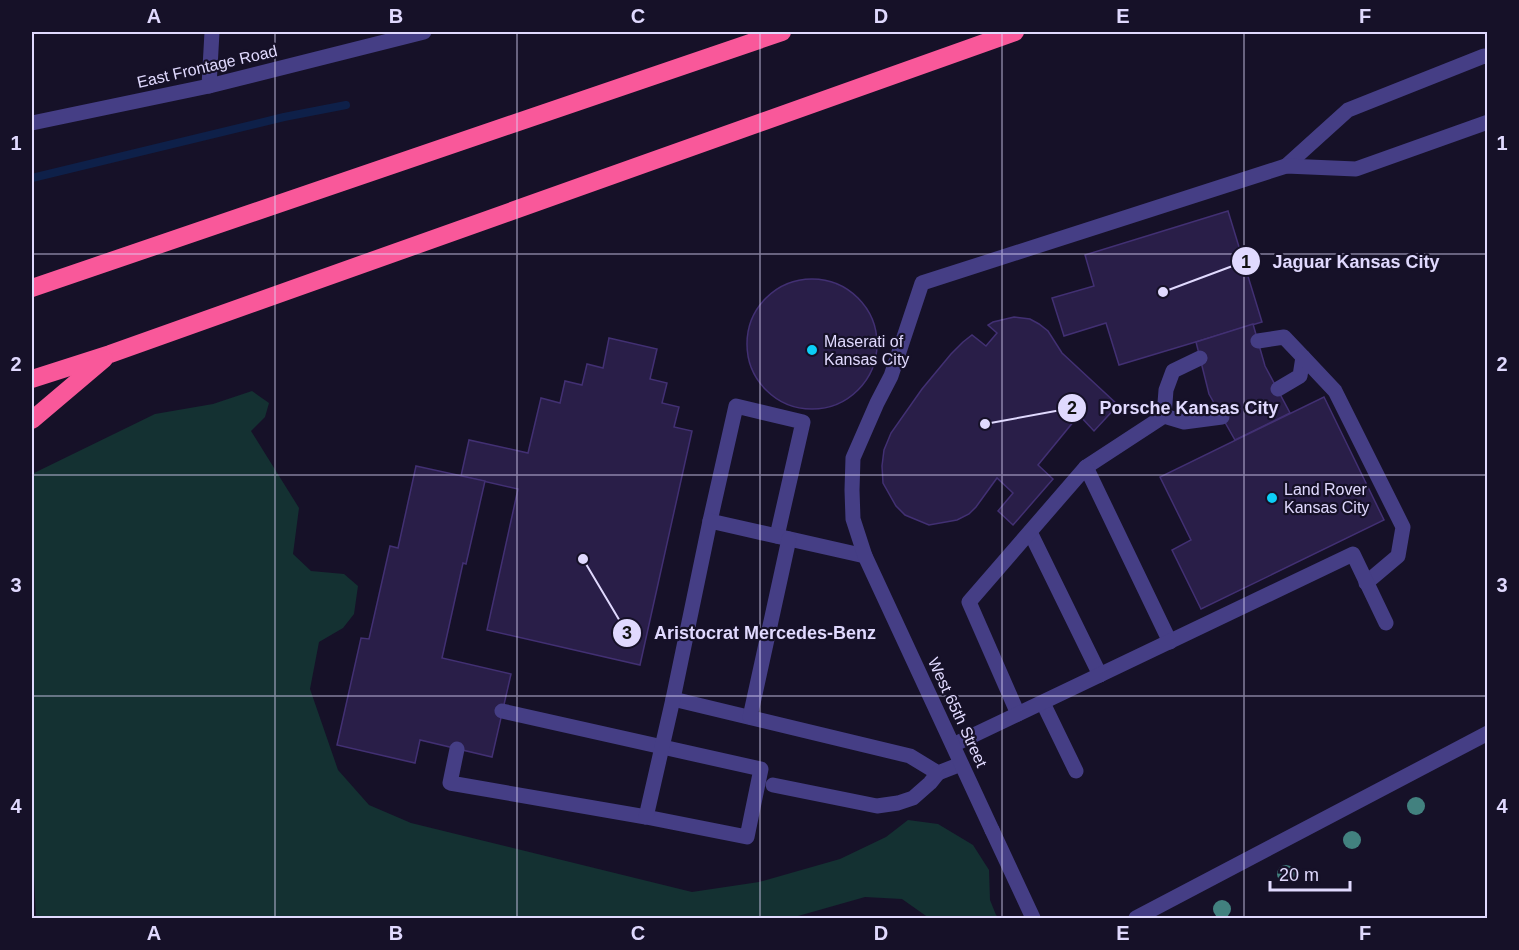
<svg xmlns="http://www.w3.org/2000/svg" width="1519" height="950" viewBox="0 0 1519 950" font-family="Arial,sans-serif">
<rect width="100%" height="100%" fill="#161128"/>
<path fill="#143132" d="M252 391 269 403 265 417 251 431 299 508 293 554 311 571 344 574 358 586 354 614 343 628 319 642 310 689 338 770 369 805 411 823 692 892 759 882 840 859 886 837 908 820 938 824 973 845 989 870 990 900 996 915 999 918H929L902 899 865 897 791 918H36L32 836V474L155 414 213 404Z"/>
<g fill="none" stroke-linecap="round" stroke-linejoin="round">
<path stroke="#0e2049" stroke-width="8" d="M32 178 284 117 346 105"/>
</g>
<g fill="#291e48" stroke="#423073" stroke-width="1.5">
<path d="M1228 211 1262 322 1119 365 1106 323 1064 336 1052 298 1094 286 1085 255Z"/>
<circle cx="812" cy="344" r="65"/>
<path d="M1014 317 1030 319 1039 324 1048 331 1062 353 1118 405 1094 431 1079 415 1038 465 1053 479 1013 525 998 511 1013 493 997 478 976 507 969 514 957 520 929 525 905 515 896 506 883 483 882 466 884 450 891 433 922 389 951 354 963 342 972 335 986 346 997 333 988 325 993 322Z"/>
<path d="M1253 324 1265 366 1290 413 1235 440 1209 394 1196 342Z"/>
<path d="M609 338 657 349 650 379 667 383 662 403 679 407 674 427 692 431 640 665 487 630 518 489 461 476 469 440 528 453 541 398 560 403 565 381 582 385 587 364 603 368Z"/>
<path d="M1324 397 1384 520 1201 609 1172 550 1191 540 1160 477Z"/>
<path d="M416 466 485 481 466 564 463 563 442 658 511 674 492 757 420 740 415 763 337 745 361 638 369 639 390 546 398 548Z"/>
</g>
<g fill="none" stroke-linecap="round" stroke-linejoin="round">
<g stroke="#453e85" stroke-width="15">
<path d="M209 86 212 32"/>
<path d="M1286 166 1348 110 1484 56 1488 57"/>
<path d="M1258 341 1284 337 1303 357 1300 376 1278 389"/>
<path d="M1303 357 1335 391 1403 527 1398 556 1366 583"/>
<path d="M1164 416 1166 390 1173 371 1200 358"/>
<path d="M1086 467 1164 416 1184 422 1222 417"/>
<path d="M710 521 736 406 803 422 777 536"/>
<path d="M1030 532 1100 675"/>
<path d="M865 556 710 521 673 699 910 756 938 773 961 764"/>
<path d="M1043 703 1076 771"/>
<path d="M1018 714 969 602 1086 467 1170 642"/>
<path d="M750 717 789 539"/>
<path d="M953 745 1353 554 1386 623"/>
<path d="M457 749 450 783 646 817 747 837 761 769 502 711"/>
<path d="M773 785 877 806 898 803 913 798 930 783 938 773"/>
<path d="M646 817 673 699"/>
<path d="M992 830 865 556 853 519 852 490 853 458 877 403 891 376 922 283 1286 166 1356 169 1488 122"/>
<path d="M1136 918 1488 733"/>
</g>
<path stroke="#453e85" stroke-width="15" d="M992 830 1033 918"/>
<path stroke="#453e85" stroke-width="15" d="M32 123 209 86 424 32"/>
<g stroke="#f9589a" stroke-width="18">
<path d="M32 288 782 32"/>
<path d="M32 379 110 354 1015 32"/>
<path d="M32 420 104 359"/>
</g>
</g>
<g fill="#42817f">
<circle cx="1416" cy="806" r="9"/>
<circle cx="1352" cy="840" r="9"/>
<circle cx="1286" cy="874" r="9"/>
<circle cx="1222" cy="909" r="9"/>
</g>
<path fill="none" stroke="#e0d9fe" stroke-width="1.5" stroke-opacity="0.55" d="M275 32V918M517 32V918M760 32V918M1002 32V918M1244 32V918M32 254H1488M32 475H1488M32 696H1488"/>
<g fill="#0ccef7" stroke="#161128" stroke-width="2">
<circle cx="812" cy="350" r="6"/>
<circle cx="1272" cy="498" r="6"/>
</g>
<g text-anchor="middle" stroke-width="4.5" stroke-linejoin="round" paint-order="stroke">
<g font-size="16" fill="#e0d9fe" stroke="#161128">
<text transform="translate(207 66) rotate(-13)" y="6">East Frontage Road</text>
<text transform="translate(958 712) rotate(65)" y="6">West 65th Street</text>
</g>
<g font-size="16" fill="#e0d9fe" stroke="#161128" text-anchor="start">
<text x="824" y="347">Maserati of<tspan x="824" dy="18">Kansas City</tspan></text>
<text x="1284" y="495">Land Rover<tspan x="1284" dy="18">Kansas City</tspan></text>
</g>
</g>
<path fill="none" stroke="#e0d9fe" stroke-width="2" d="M1163 292L1246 261M985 424L1072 408M583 559L627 633"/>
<g fill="#e0d9fe" stroke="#161128" stroke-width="2">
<circle cx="1163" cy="292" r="6"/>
<circle cx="985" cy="424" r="6"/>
<circle cx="583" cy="559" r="6"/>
<circle cx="1246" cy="261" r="15"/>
<circle cx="1072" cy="408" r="15"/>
<circle cx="627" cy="633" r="15"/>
</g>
<g font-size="18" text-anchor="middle" font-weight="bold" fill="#111">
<text x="1246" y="268">1</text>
<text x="1072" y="414">2</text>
<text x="627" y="639">3</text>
</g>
<g font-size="18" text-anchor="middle" font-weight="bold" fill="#e0d9fe" stroke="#161128" stroke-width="4.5" stroke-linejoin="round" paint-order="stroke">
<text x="1356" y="268">Jaguar Kansas City</text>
<text x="1189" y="414">Porsche Kansas City</text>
<text x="765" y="639">Aristocrat Mercedes-Benz</text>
</g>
<rect width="1519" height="950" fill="none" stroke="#161128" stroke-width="66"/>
<path d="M1270 881v9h80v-9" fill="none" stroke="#e0d9fe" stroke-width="3"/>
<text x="1279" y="881" font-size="18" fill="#e0d9fe" stroke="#161128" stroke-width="4.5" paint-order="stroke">20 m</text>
<rect x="33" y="33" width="1453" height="884" fill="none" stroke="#e0d9fe" stroke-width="2"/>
<g font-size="20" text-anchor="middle" font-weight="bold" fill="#e0d9fe">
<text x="154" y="23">A</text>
<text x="396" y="23">B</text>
<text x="638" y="23">C</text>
<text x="881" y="23">D</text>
<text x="1123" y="23">E</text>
<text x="1365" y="23">F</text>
<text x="16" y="150">1</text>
<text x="1502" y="150">1</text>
<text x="16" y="371">2</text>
<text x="1502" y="371">2</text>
<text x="16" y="592">3</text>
<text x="1502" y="592">3</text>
<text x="16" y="813">4</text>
<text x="1502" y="813">4</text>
<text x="154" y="940">A</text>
<text x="396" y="940">B</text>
<text x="638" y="940">C</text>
<text x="881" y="940">D</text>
<text x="1123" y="940">E</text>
<text x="1365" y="940">F</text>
</g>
</svg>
